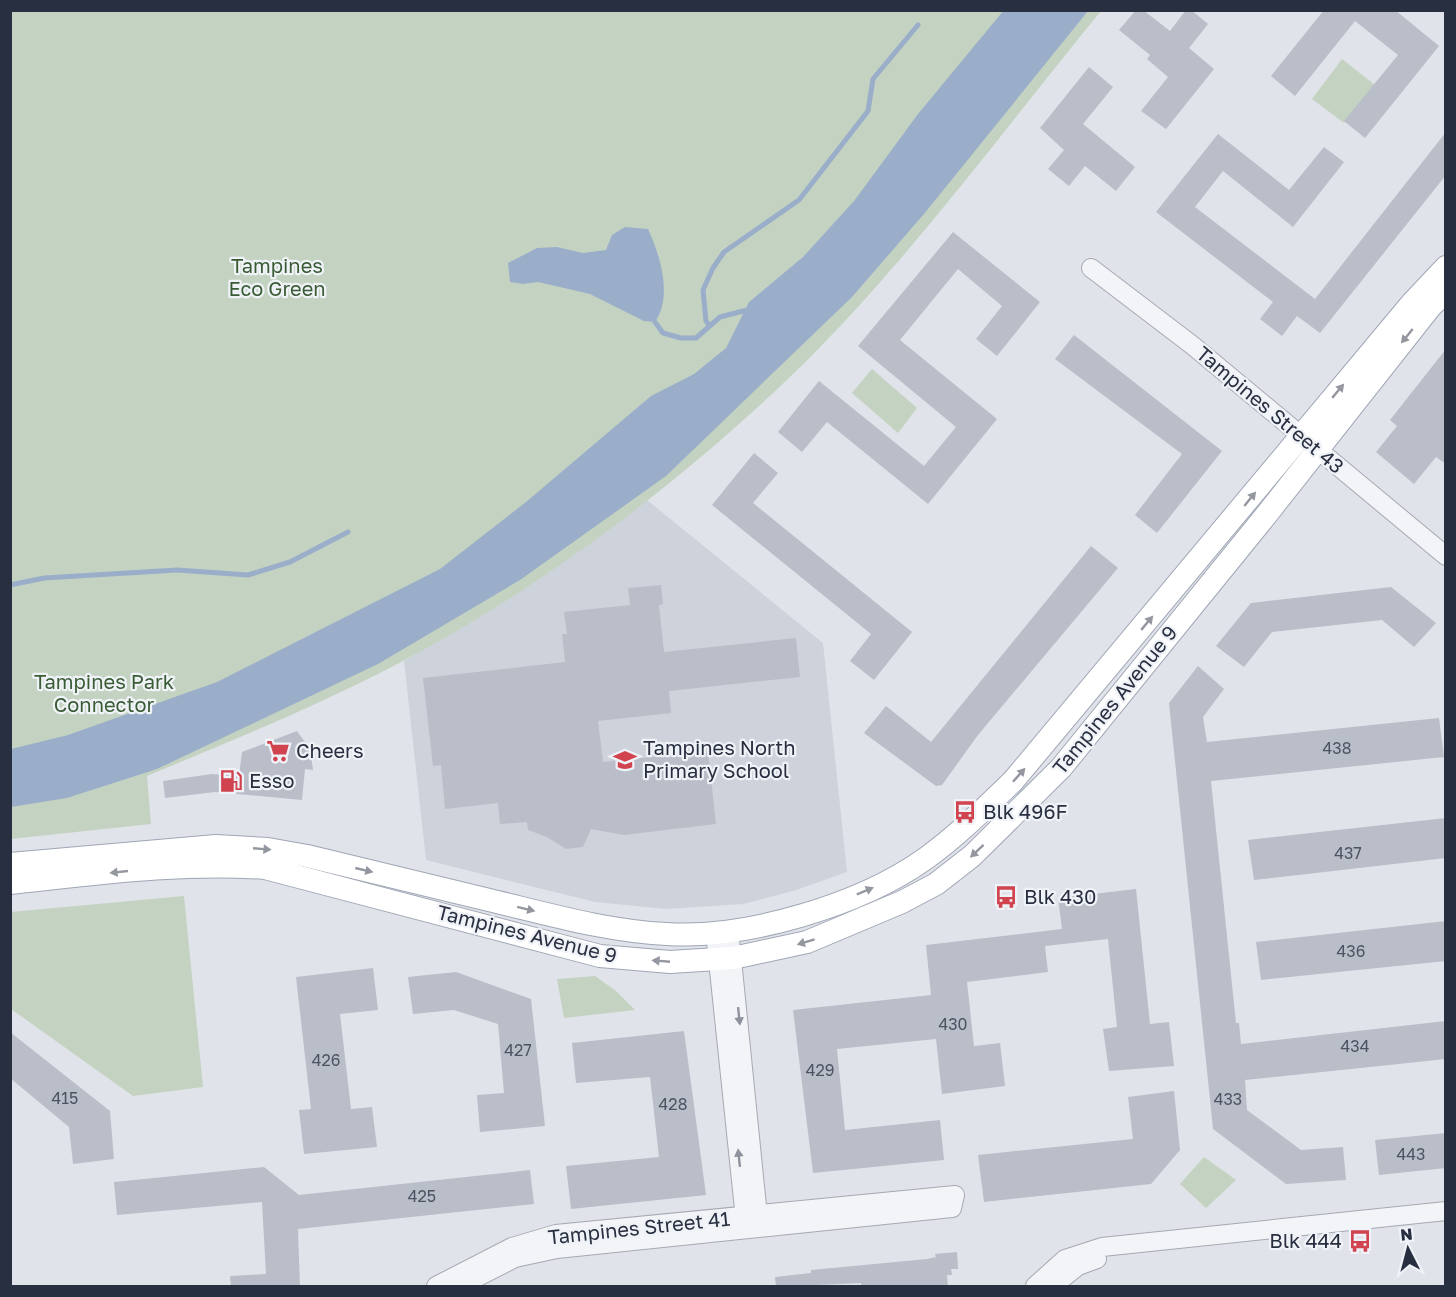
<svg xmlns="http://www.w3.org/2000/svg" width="1456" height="1297" viewBox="0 0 1456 1297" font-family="'Golos Text',sans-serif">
<rect width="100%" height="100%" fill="#e0e3e9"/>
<path fill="#ced2db" d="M647 500 823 643 847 872 793 891 743 904 666 909 595 902 426 860 404 661 532 583Z"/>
<g fill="#c4d3c1">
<path d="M10 11H1101C995 140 895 280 772 394 661 497 536 590 403 661 320 705 233 740 147 776L151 824 11 839Z"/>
<path d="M1342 59 1375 85 1344 123 1312 99Z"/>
<path d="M872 369 917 408 898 433 852 393Z"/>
<path d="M184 896 203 1087 133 1096 11 1009V912Z"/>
<path d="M595 976 616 991 635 1010 564 1018 557 979Z"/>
<path d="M1204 1157 1236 1180 1206 1208 1180 1184Z"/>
</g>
<g fill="#9aaeca">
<path d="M1004 10 1088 11 924 214 852 297 666 476 520 580 378 664 157 769 67 798 11 807V749L68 735 217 682 440 569 526 502 651 396 694 374 726 348 749 302 803 257 854 201 918 114Z"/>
<path d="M625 227 648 229C660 255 673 296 655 322L644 321 590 294 538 282 523 284 510 282 508 263 537 248 557 247 583 253 606 250 612 235Z"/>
</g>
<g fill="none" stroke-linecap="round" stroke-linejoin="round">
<g stroke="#9aaeca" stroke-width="5">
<path d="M655 322 663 333 681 338H696L720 317 751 309"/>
<path d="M709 325 706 321 703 290 713 268 724 252 799 200 868 111 873 79 918 25"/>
<path d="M10 585 44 578 177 570 248 575 290 562 348 532"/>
</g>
</g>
<g fill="#babec9">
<path d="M1136 10H1143L1170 31 1186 10H1191L1208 24 1189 48 1214 69 1166 129 1141 111 1168 77 1147 59 1150 55 1119 30Z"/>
<path d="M1324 10H1395L1439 46 1365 138 1344 121 1398 55 1355 21 1295 96 1271 76Z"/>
<path d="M1089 67 1113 87 1083 124 1135 167 1116 191 1085 166 1069 186 1048 169 1064 150 1040 128Z"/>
<path d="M1446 132V175L1320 333 1297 316 1282 336 1260 319 1273 302 1156 212 1218 134 1289 190 1324 147 1344 162 1293 227 1223 171 1195 207 1315 299Z"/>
<path d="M953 232 1040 302 997 356 976 339 1002 306 958 269 900 340 997 419 928 504 827 422 802 452 778 432 819 381 924 466 956 427 858 346Z"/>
<path d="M1074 335 1222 451 1157 533 1135 515 1182 454 1055 359Z"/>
<path d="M1446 349V464L1436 457 1414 484 1376 452 1397 426 1390 420Z"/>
<path d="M754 453 778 473 753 503 912 632 874 680 850 661 871 634 712 505Z"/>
<path d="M1091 546 1118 568 978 735 942 785 936 786 864 733 886 706 931 742Z"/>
<path d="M661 585 663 604 659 605 664 652 796 638 800 677 669 691 671 713 598 721 603 762 708 751 716 824 624 835 591 829 583 847 566 849 547 837 528 830 527 822 500 824 498 803 445 809 441 765 433 766 423 678 565 662 562 634H567L564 612 630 605 628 588Z"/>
<path d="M1391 587 1436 623 1414 647 1382 620 1272 632 1244 667 1216 646 1251 603Z"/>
<path d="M1198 666 1224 689 1203 717 1207 742 1439 718 1444 757 1211 781 1236 1023H1239L1241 1044 1446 1021V1059L1245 1080 1247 1110 1301 1150 1343 1147 1346 1180 1286 1184 1213 1129 1169 703Z"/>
<path d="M297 731 310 749 313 770 305 769 302 800 215 792 165 798 163 781 212 774 239 776 242 752Z"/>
<path d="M1446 818V858L1254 880 1248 840Z"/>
<path d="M1136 889 1150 1024 1169 1022 1174 1066 1109 1071 1103 1029 1117 1027 1108 939 1045 946 1048 972 967 982 974 1046 1000 1043 1005 1086 942 1094 936 1039 837 1049 845 1130 940 1120 944 1160 813 1173 793 1010 931 995 926 945 1062 929 1058 898Z"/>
<path d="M1446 921V961L1261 980 1256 942Z"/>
<path d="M373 968 378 1010 340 1014 351 1109 372 1107 377 1147 304 1154 299 1110 311 1109 296 977Z"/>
<path d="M456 972 531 999 545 1126 480 1132 477 1095 504 1093 498 1024 454 1010 413 1014 408 977Z"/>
<path d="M684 1031 706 1195 571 1209 566 1166 659 1157 650 1077 576 1083 572 1043Z"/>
<path d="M10 1032 110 1111 114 1159 73 1164 69 1127 10 1078Z"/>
<path d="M1174 1091 1180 1150 1151 1184 984 1202 978 1155 1133 1139 1128 1097Z"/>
<path d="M1446 1133V1168L1379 1175 1375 1140Z"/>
<path d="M264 1167 299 1195 530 1170 534 1204 298 1229 300 1287H231L230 1276 266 1274 262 1202 117 1215 114 1182Z"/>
<path d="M957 1252 958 1269H951L952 1275H947L948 1287H861V1283L776 1287 775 1277 811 1273V1270L927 1259 936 1257 935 1254Z"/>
</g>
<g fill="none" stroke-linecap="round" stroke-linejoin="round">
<g stroke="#a5a9b3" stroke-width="20">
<g id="minor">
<path d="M1091 268 1192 345 1446 556"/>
<path d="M729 930 759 1226"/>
<path d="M715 932 746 1228"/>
<path d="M436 1286 512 1247 556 1234 955 1195 952 1208 557 1249 515 1258 460 1286"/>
<path d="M1035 1286 1065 1259 1102 1247 1446 1211"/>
<path d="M1053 1286 1078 1266 1097 1259"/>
</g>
</g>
<g stroke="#9fa6b5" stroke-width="24">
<g id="major">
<path d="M10 864 216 846 268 849 307 856C368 871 428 885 489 900 548 914 606 931 667 934 746 939 860 905 925 859 957 836 985 808 1013 781L1412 303 1446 267"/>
<path d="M10 883C95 874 180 862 265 868L600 956 670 962 733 958 807 942 902 902 936 884 972 856 1061 768 1267 514 1431 306 1446 292"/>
</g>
</g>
<use href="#minor" stroke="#f2f4f7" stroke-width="18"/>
<use href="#major" stroke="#fff" stroke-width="22"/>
</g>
<defs><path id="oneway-solid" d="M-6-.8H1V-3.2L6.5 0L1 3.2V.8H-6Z" transform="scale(1.5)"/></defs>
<g fill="#9497a0">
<use href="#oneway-solid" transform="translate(1407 336) rotate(129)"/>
<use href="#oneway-solid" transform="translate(1338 391) rotate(-50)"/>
<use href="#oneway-solid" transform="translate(1250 499) rotate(-51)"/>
<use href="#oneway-solid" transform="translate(1147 623) rotate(-50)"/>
<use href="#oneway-solid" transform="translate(1019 775) rotate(-48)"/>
<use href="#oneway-solid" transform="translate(262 849) rotate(5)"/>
<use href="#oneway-solid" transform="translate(977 851) rotate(137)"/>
<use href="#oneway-solid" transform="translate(364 870) rotate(13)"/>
<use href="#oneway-solid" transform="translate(119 872) rotate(174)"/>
<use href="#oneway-solid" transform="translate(865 891) rotate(-23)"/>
<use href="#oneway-solid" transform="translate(526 909) rotate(14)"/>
<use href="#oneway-solid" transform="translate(806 942) rotate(163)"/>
<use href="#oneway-solid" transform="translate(661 961) rotate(-175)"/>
</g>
<g fill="#8d929c">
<use href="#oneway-solid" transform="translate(739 1016) rotate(84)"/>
<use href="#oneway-solid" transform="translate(739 1158) rotate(-96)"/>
</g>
<defs>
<g id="supermarket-bare" transform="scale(1.8)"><path d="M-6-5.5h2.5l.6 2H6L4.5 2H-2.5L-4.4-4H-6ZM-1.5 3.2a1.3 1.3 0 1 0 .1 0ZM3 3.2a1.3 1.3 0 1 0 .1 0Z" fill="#d0434f" stroke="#eff2f6" stroke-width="2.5" paint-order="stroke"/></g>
<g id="school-bare" transform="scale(1.8)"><path d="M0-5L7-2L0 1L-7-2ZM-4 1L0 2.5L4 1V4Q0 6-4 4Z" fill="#d0434f" stroke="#eff2f6" stroke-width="2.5" paint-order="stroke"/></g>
<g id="fuel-bare" transform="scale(1.8)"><path d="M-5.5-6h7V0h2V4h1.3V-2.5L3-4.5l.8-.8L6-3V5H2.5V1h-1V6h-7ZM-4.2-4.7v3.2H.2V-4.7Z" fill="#d0434f" stroke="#eff2f6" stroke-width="2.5" paint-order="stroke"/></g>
<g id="bus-bare" transform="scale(1.8)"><path d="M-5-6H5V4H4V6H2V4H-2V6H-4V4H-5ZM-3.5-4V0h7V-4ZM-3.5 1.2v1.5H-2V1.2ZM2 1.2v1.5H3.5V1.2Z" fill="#d0434f" stroke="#eff2f6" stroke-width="2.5" paint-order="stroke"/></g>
</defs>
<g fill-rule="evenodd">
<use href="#supermarket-bare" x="278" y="751"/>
<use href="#school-bare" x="625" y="760"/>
<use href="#fuel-bare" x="231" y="781"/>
<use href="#bus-bare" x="965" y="812"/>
<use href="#bus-bare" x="1006" y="897"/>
<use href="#bus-bare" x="1360" y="1241"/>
</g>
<g text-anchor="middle" stroke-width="4.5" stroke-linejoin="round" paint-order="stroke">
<g font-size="16" fill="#4c5362">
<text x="1337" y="754">438</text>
<text x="1348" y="859">437</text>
<text x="1351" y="957">436</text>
<text x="953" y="1030">430</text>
<text x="1355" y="1052">434</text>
<text x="518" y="1056">427</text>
<text x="326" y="1066">426</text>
<text x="820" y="1076">429</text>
<text x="65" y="1104">415</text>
<text x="1228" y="1105">433</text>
<text x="673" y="1110">428</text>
<text x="1411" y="1160">443</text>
<text x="422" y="1202">425</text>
</g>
<g font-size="20" fill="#3a5c35" stroke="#eff2f6">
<text x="277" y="273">Tampines<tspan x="277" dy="23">Eco Green</tspan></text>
<text x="104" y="689">Tampines Park<tspan x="104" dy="23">Connector</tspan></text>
</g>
<g font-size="20" fill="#282f40" stroke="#eff2f6">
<text transform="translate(1270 410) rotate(40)" y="7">Tampines Street 43</text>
<text transform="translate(1115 700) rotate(-51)" y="7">Tampines Avenue 9</text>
<text transform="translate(527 934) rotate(14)" y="7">Tampines Avenue 9</text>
<text transform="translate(639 1228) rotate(-6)" y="7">Tampines Street 41</text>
</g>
<g font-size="20" fill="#282f40" stroke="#eff2f6" text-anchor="start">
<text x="643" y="755">Tampines North<tspan x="643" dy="23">Primary School</tspan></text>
<text x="296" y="758">Cheers</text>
<text x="249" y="788">Esso</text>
<text x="983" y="819">Blk 496F</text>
<text x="1024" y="904">Blk 430</text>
<text x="1342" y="1248" text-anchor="end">Blk 444</text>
</g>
</g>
<rect width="1456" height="1297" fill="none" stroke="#282f40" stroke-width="24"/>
<g transform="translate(1408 1249) rotate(354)" stroke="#eff2f6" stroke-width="4.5" paint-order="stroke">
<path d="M0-4.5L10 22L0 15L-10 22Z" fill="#282f40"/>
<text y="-9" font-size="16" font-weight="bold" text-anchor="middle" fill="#282f40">N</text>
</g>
</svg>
